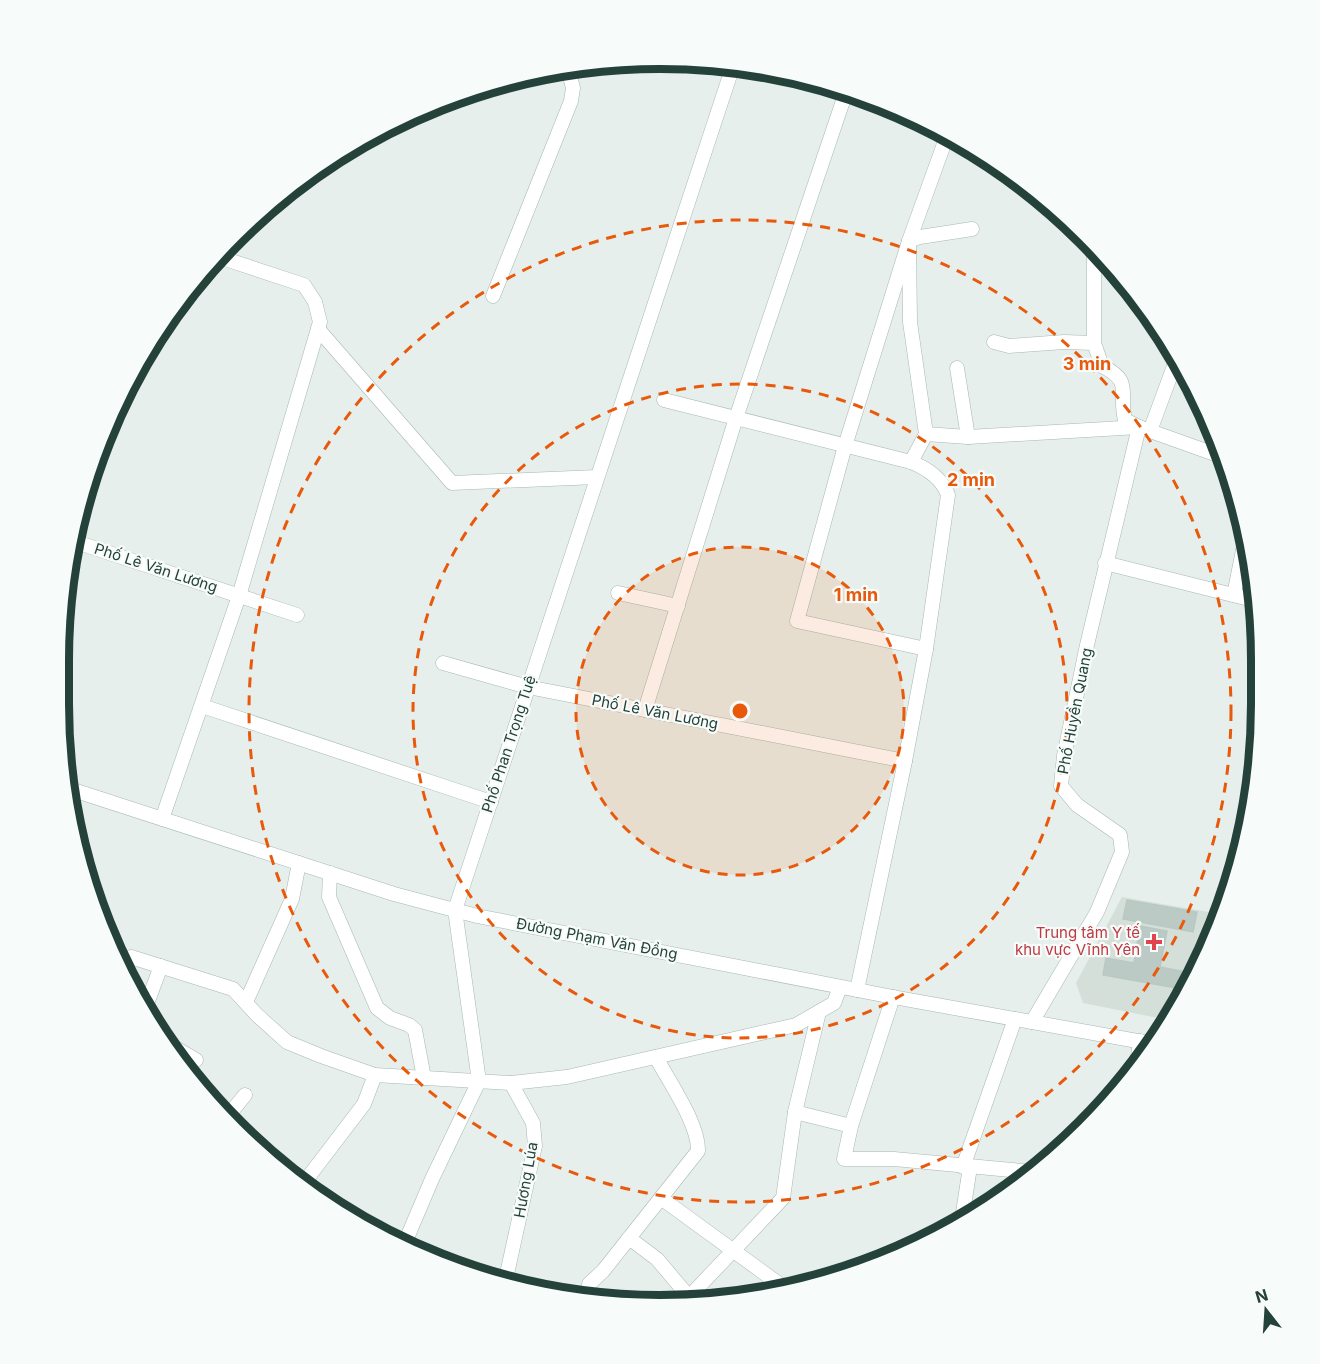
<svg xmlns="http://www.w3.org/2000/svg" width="1320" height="1364" viewBox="0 0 1320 1364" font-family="Inter,sans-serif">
<rect width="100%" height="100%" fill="#e6efeb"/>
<path fill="#d4dfda" d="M1122 897 1220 914 1199 970 1168 1020 1083 1003 1076 983Z"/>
<g fill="#bbcac4" stroke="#b8c9c2" stroke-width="1.5">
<path d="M1127 900 1197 912 1193 932 1123 919Z"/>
<path d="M1140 926 1167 931 1160 967 1191 973 1187 990 1103 975 1106 958 1134 963Z"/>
</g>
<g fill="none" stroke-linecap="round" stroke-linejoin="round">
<g stroke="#a8b8b2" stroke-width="15">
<g id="minor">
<path d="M972 229 920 237 909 241 910 322 926 434 968 437 1139 427"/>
<path d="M1094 248V343L1102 366C1134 382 1118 392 1125 420L1139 427 1223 457"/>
<path d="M493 296 571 101 573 88 568 69"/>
<path d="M318 329 452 483 597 477"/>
<path d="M994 342 1009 346 1064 342 1094 343"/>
<path d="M957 368 968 437"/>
<path d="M664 400 911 462C926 468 942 478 948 495L926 649 905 761 857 990"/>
<path d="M1150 431 1177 358"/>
<path d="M911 462 926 434"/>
<path d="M73 541 297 615"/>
<path d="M1105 563 1257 601"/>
<path d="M618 593 678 606"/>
<path d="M1234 595 1246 535"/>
<path d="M926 649 797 621 845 446 909 241 948 133"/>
<path d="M443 663 528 687 905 761"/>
<path d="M202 706 491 802"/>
<path d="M645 710 736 418 847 89"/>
<path d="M67 788 394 894 477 916 893 997 1154 1044"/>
<path d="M162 819 239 596 320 322 315 302 304 285 216 256"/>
<path d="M330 873 329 897 377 1008 390 1018 409 1025 415 1030 424 1078"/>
<path d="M131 957 233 989 257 1015 287 1042 321 1056 375 1075 511 1083 567 1077 796 1025 834 1003 840 987"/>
<path d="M893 997 851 1126 844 1159H894L1033 1172"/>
<path d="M246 1002 292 899 299 863"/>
<path d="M146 1006 161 966"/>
<path d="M1032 1022 1097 912 1122 852 1120 835 1077 805 1061 786 1064 756 1087 645 1139 427"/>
<path d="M167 1043 196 1060"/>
<path d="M1136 1072 1140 1041"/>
<path d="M795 1112 851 1126"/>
<path d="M227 1117 245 1095"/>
<path d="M963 1167 1015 1019"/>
<path d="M303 1184 364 1104 375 1075"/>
<path d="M661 1198 786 1289 820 1283"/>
<path d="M962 1219 970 1167"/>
<path d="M629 1238 657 1259 689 1297 699 1304"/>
<path d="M404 1245 432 1179 479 1081 455 910 734 63"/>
<path d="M505 1283 535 1146 533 1123 511 1083"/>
<path d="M689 1297 783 1198 795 1112 819 1012"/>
<path d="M589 1301V1284L603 1271 698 1151C699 1124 669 1082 656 1057"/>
</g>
</g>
<use href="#minor" stroke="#fff" stroke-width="14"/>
</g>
<circle cx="740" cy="711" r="164" fill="#e8590c" fill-opacity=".12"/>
<g fill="none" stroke="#e8590c" stroke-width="3" stroke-dasharray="10 8">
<circle cx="740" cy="711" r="164"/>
<circle cx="740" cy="711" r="327"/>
<circle cx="740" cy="711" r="491"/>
</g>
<path fill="#e0444e" stroke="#f7fbf9" stroke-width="2" d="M1151 933h6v6h6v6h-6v6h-6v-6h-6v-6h6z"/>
<g text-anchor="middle" stroke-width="4.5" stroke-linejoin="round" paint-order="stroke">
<g font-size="15" fill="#24423a" stroke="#f7fbf9">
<text transform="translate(156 568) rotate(18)" y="5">Phố Lê Văn Lương</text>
<text transform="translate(1075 711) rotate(-79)" y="5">Phố Huyền Quang</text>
<text transform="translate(655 712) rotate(11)" y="5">Phố Lê Văn Lương</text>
<text transform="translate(509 744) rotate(-72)" y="5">Phố Phan Trọng Tuệ</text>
<text transform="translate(597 939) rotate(11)" y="5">Đường Phạm Văn Đồng</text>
<text transform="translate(526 1180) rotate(-80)" y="5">Hương Lúa</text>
</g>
<g font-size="15" fill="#be3a42" stroke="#f7fbf9" text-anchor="end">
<text x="1140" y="938">Trung tâm Y tế<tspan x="1140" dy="17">khu vực Vĩnh Yên</tspan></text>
</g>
</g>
<path d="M0 0H1320V1364H0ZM660 69H660A591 591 0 0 1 1251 660V704A591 591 0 0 1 660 1295H660A591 591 0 0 1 69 704V660A591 591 0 0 1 660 69Z" fill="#f7fbf9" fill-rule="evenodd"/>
<path fill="none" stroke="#24423a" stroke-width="8" d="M660 69H660A591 591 0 0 1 1251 660V704A591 591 0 0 1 660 1295H660A591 591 0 0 1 69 704V660A591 591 0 0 1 660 69Z"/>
<circle cx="740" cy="711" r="9" fill="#e8590c" stroke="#f7fbf9" stroke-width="3"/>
<g font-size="18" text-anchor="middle" font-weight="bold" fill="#e8590c" stroke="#f7fbf9" stroke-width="4.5" stroke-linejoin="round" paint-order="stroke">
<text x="1087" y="370">3 min</text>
<text x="971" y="486">2 min</text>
<text x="856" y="601">1 min</text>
</g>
<g transform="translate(1266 1310) rotate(343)" stroke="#f7fbf9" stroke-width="4.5" paint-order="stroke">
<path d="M0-4.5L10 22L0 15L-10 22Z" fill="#24423a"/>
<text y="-9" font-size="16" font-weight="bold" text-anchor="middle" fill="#24423a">N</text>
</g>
</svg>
